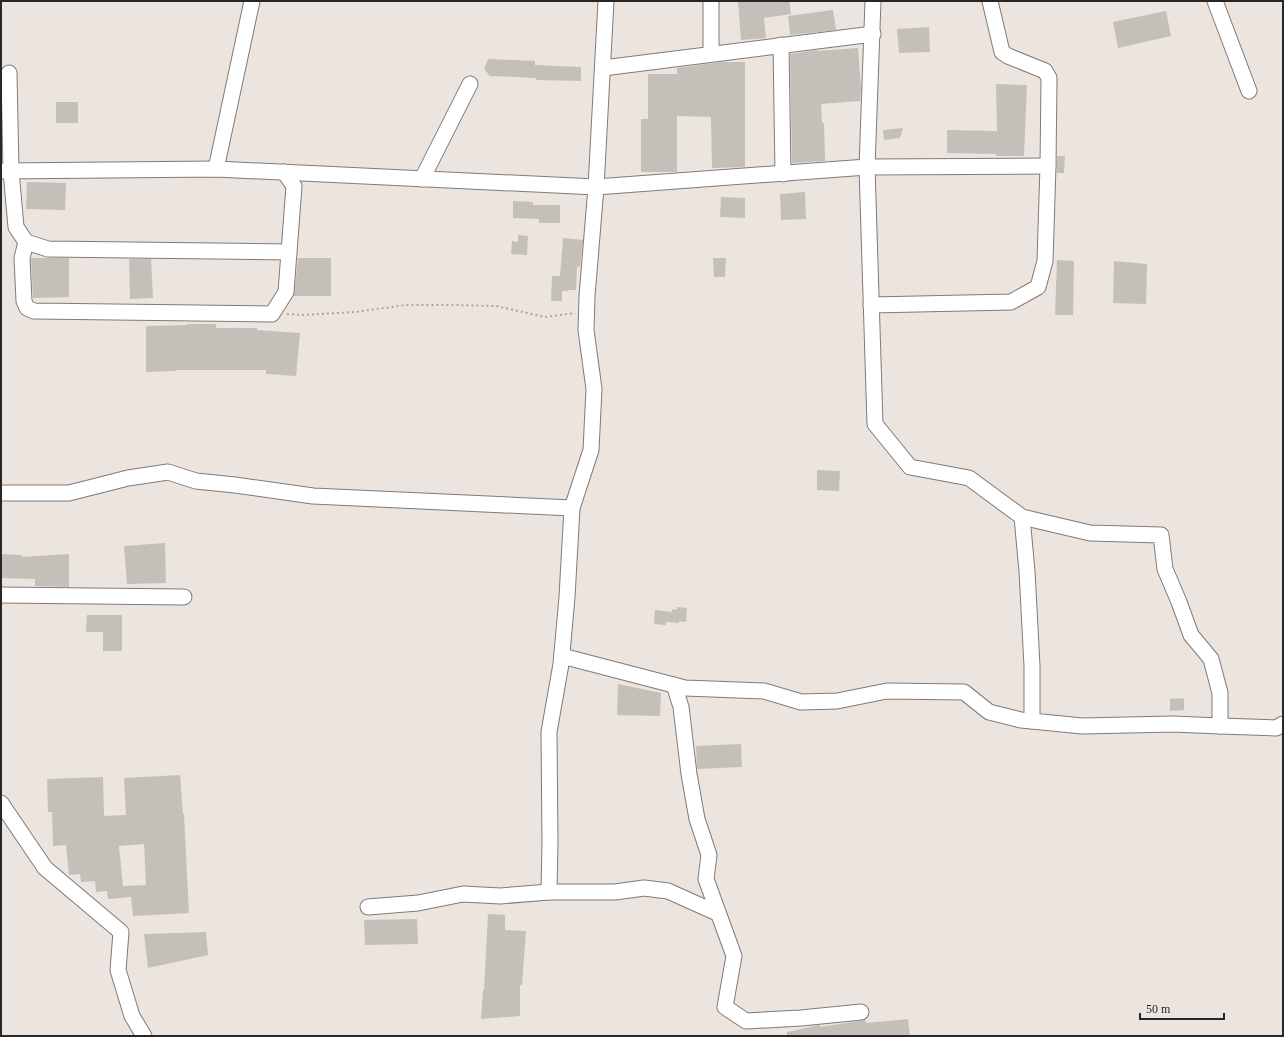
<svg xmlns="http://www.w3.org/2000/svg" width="1284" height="1037" viewBox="0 0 1284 1037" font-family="Georgia,serif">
<rect width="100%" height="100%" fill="#ebe4df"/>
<g fill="#c5bfba" fill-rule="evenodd">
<path d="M738 1H789L791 14 764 18 766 38 741 40Z"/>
<path d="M833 10 836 30 790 35 788 16Z"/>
<path d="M1166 11 1171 36 1118 48 1113 22Z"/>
<path d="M929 27 930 52 899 53 897 29Z"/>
<path d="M858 48 861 88 860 101 821 104 822 123H824L825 161 792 163 790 54 817 50V51Z"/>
<path d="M488 59 535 61V65L581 67V81L536 80V78L490 76 484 69Z"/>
<path d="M721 62H745V167L712 168 711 117 677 116V172H641V119H648V74H677V68Z"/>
<path d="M996 84 1027 85 1024 156H996V154L947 153V130L997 131Z"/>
<rect x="56" y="102" width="22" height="21"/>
<path d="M903 128 900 138 884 140 883 130Z"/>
<path d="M1057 156H1065L1064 173H1057Z"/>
<path d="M27 182 66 183 65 210 26 209Z"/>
<path d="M805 192 806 219 781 220 780 194Z"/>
<path d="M721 197 745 198V218L720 217Z"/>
<path d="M513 201 533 202V205H560V223H539V219L513 218Z"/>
<path d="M518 235 528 236 527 255 511 254 512 241 518 242Z"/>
<path d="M563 238 583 240 580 267 577 266 576 290H568V291H562V301H551L552 276H560Z"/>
<path d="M31 258H69V297L33 298Z"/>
<path d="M298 258H331V296H294Z"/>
<path d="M713 258H726L725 277H714Z"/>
<path d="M129 259H151L153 298 130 299Z"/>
<path d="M1057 260 1074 261 1073 315H1055Z"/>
<path d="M1114 261 1147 264 1146 304 1113 303Z"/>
<path d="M187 324H216V328H257V330L300 333 296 376 266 374V370H176V371L146 372V326L187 325Z"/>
<path d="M817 470 840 471 839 491 817 490Z"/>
<path d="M165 543 166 583 127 584 124 546Z"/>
<path d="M1 554 22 555V557L69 554V587L35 586V579L1 578Z"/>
<path d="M677 607 687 608 686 622 679 621V623L666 622V625L654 624 655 610 672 612V609L677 610Z"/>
<path d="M87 615H122V651H103V632H86Z"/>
<path d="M618 684 661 693 660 716 617 715Z"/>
<path d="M1184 698V710L1170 711V699Z"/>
<path d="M741 744 742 767 697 769 696 746Z"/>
<path d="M180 775 183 814H184L189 913 133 916 131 897 108 899 107 891 96 892 95 881 81 882 80 874 69 875 66 845 53 846 52 812H48L47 779 103 777 104 816 126 815 124 778ZM144 844 146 885 123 886 119 846Z"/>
<path d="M488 914 505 915V930L526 931 522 985H520V1016L481 1019 483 990H484Z"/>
<path d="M417 919 418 944 365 945 364 920Z"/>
<path d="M206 932 208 955 148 968 144 934Z"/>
<path d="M908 1019 910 1036H787V1032L819 1025H820V1027L865 1020 866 1023Z"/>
</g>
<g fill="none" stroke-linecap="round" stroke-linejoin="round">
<g stroke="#817a76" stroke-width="17">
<g id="minor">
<path d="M873 1 867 167 875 424 910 467 969 478 1022 517 1090 533 1161 535 1165 569 1179 602 1191 635 1211 659 1220 693V726L1173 724 1082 726 1032 721V666L1027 571 1022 517"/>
<path d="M1215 1 1249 91"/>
<path d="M781 45 783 174"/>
<path d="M711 54V1"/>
<path d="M603 68 873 34"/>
<path d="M9 73 11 171 16 227 26 242 48 249 289 252"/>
<path d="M216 169 252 1"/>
<path d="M1 171 216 169 596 187 867 167 1048 166"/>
<path d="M422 179 470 84"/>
<path d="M26 242 22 258 24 301 27 308 34 311 272 314 286 292 294 186 284 172"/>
<path d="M871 305 1011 302 1038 287 1045 261 1048 166 1049 78 1045 71 1008 56 1002 52 990 1"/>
<path d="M1 493H69L128 478 168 472 196 481 235 485 313 496 572 508"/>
<path d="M1 595 184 597"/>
<path d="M562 656 685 688 764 691 801 702 837 701 887 691 964 692 989 712 1021 720 1032 721"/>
<path d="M674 685 681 707 689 774 697 819 709 855 706 879 734 956 725 1007 746 1021 801 1018 861 1012"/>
<path d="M1220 726 1276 728 1283 724"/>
<path d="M1 803 45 868 121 932 118 970 132 1016 144 1036"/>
<path d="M549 892 550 842 549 732 561 664 567 597 572 508 591 450 594 389 586 330 587 296 596 187 606 1"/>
<path d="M368 907 418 903 463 894 500 896 549 892H615L644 888 668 891 717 913"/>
</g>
</g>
<path stroke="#aba6a2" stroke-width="2" stroke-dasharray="2 3" stroke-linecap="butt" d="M287 314 303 315 355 312 406 305H454L496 306 545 317 575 313"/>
<use href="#minor" stroke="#fff" stroke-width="15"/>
</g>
<rect width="1284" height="1037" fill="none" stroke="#292725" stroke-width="4"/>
<path d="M1140 1013v6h84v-6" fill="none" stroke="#292725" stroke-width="2"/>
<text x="1146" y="1013" font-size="12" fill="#292725" stroke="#ebe4df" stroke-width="3" paint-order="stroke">50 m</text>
</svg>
